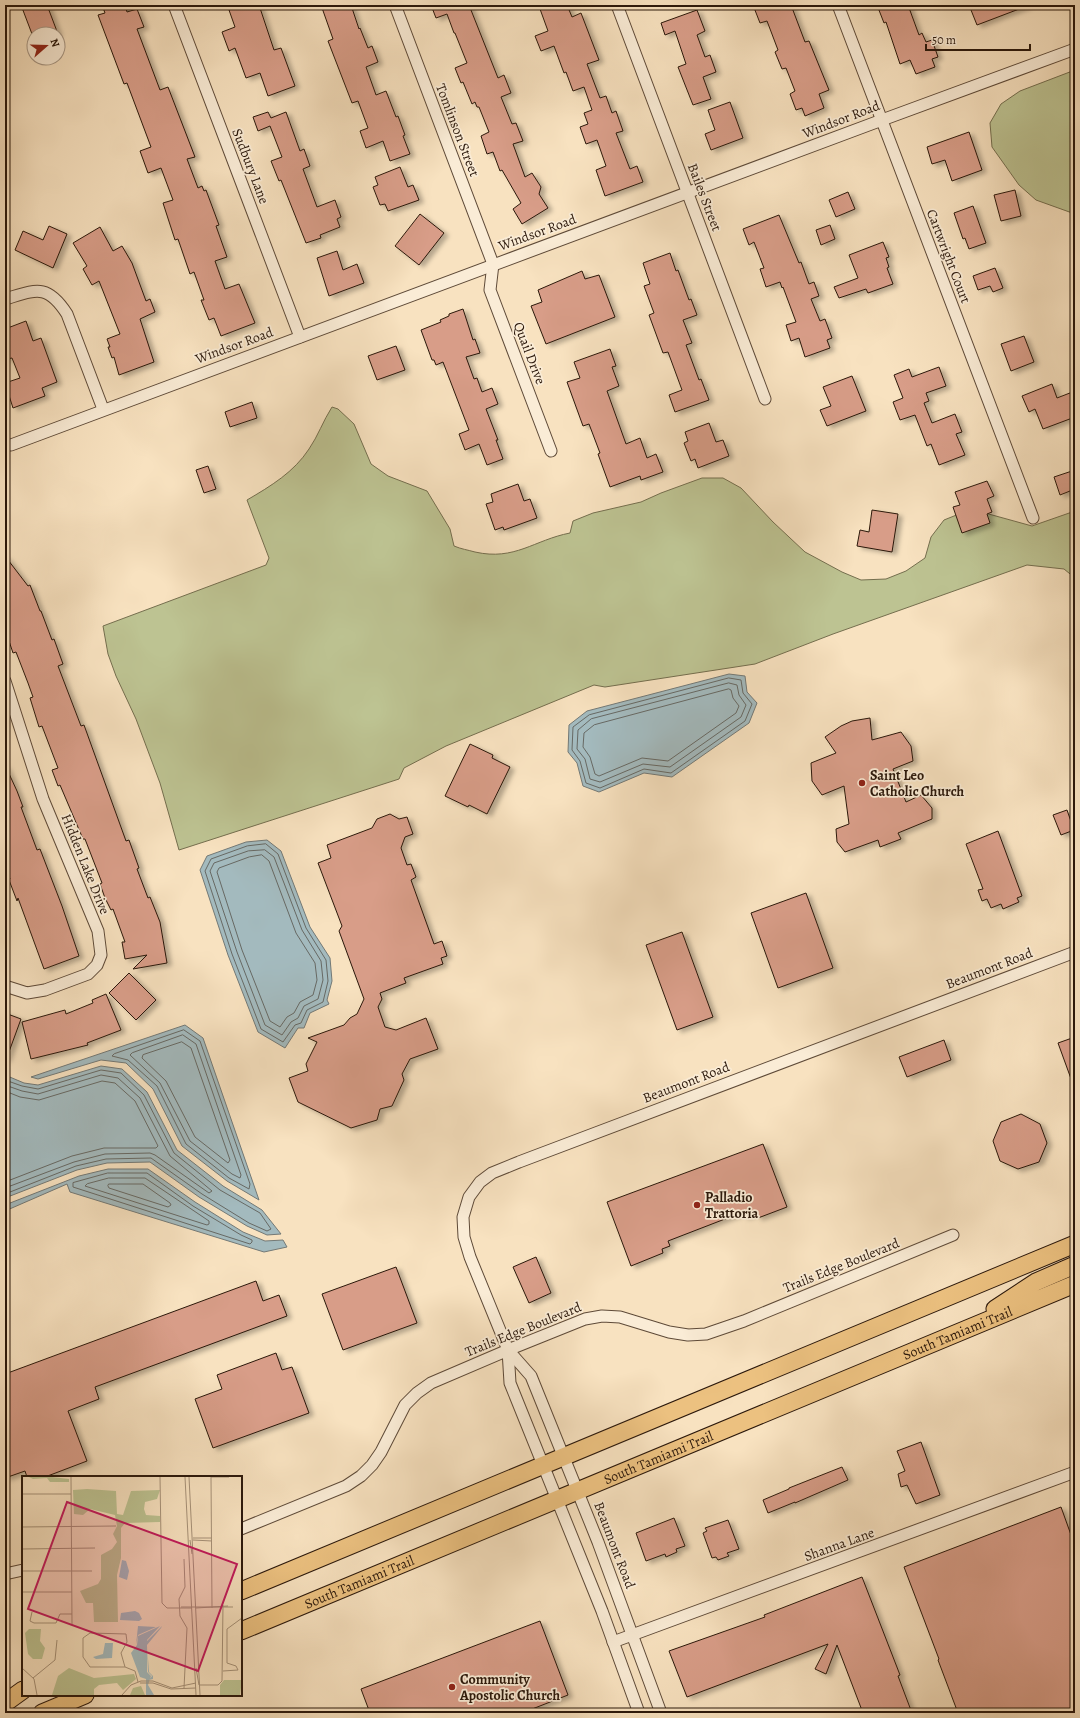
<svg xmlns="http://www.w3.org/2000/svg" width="1080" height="1718" viewBox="0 0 1080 1718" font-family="Alegreya,serif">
<defs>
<filter id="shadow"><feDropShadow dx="4.5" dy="2.5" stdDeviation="2" flood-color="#0004"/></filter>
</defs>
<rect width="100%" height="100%" fill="#f8e2c0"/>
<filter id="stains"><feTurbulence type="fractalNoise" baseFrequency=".005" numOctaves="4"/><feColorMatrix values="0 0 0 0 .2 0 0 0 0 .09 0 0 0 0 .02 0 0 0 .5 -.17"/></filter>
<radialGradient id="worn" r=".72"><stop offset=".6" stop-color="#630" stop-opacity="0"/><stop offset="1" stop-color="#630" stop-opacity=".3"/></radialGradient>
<g fill="#bdc392" stroke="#746e4e">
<path d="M1075 70V214L1036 200 1019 185 992 147 990 123 1001 104 1020 91Z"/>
<path d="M332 407 338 409 354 424 371 464 388 476 427 491 450 529 454 546C461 549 468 550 475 552 515 561 534 540 570 533L573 521 593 513 641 502 661 493 702 478H723L741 488 773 522 805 552 842 572 861 580 886 579 906 571 925 558 931 537 944 520 964 512 985 513 1032 526 1075 511V578L1064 569 1027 565 833 634 755 664 605 687 594 685 446 746 404 768 399 779 179 850 160 783 136 719 116 676 108 654 103 626 266 565 269 558 247 500C271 486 294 472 309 449 318 436 323 421 332 407Z"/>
</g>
<g fill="#a3babe" stroke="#737976">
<path d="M729 674 745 676 747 692 757 703 749 723 672 777 644 773 599 792 583 786 577 763 568 752 569 725 587 711Z"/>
<path d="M267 840 281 851 310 927 330 958 332 981 327 1000 329 1004 310 1013 304 1028H298L285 1048 258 1032 228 955 200 870 207 856 246 842Z"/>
<path d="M185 1025 203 1038 259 1200 227 1181 182 1146 153 1089 126 1063 101 1060 38 1079 31 1077Z"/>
<path d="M101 1066 122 1069 147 1092 177 1150 223 1186 262 1210 281 1234 267 1235 247 1226 199 1197 150 1162 107 1163 77 1170 5 1198V1075L24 1083 38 1085Z"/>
<path d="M108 1169H148L195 1202 243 1232 265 1241 283 1240 287 1247 264 1252 70 1192 67 1184 5 1211V1205L79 1176Z"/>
</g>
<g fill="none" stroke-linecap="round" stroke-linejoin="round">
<g stroke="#676964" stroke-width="1">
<path d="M729 678 741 680 743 693 752 704 745 721 671 773 644 769 600 788 586 783 580 761 572 750 573 727 589 715Z"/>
<path d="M729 683 737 685 739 695 746 705 741 717 670 767 643 764 600 782 590 779 585 759 577 749 578 730 591 719Z"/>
<path d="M729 689 731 690 733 698 739 706 736 713 668 761 642 758 599 776 595 774 590 757 583 747 584 733 594 725Z"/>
<path d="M266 844 278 854 306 928 326 960 328 981 323 1002 307 1010 301 1023 295 1025 283 1042 261 1029 232 954 205 871 211 859 247 846Z"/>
<path d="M265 850 274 857 302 930 321 961 323 980 318 999 304 1006 298 1018 291 1022 282 1035 265 1025 237 952 210 871 214 863 248 851Z"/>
<path d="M262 855 269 861 296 933 315 963 317 980 313 995 300 1002 294 1013 287 1017 280 1027 270 1021 242 950 217 872 219 868 249 857Z"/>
<path d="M184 1030 200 1041 250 1184 249 1189 229 1178 186 1144 157 1086 128 1060 112 1056 114 1054Z"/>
<path d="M183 1035 196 1044 241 1175 240 1178 232 1174 190 1141 160 1083 130 1055 132 1053Z"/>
<path d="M182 1042 191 1048 230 1160 228 1163 195 1137 166 1081 142 1058 143 1055Z"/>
<path d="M5 1080 22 1086 38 1089 101 1070 121 1073 144 1095 174 1153 220 1190 260 1213 271 1229 267 1231 249 1223 202 1194 151 1158 106 1159 76 1166 5 1194"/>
<path d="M5 1085 22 1091 38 1094 101 1075 118 1078 140 1098 170 1156 212 1191 209 1193 155 1155 150 1153 105 1154 74 1162 5 1188"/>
<path d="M5 1091 20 1097 39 1100 102 1081 115 1083 135 1101 158 1146 156 1148H104L72 1156 5 1182"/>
<path d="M108 1173H147L193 1206 241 1235 252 1240V1242L250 1244 73 1187V1183Z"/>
<path d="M109 1178H145L209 1221V1224L207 1225 85 1186 87 1184Z"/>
<path d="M109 1184H143L170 1203 171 1205 168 1207 109 1188 108 1186Z"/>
</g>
</g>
<g fill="#d89d88" stroke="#2b180b" filter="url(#shadow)">
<path d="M21 5H47L58 34H32Z"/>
<path d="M102 5H125L127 12 137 9 144 27 137 29 160 90 168 87 195 157 187 159 198 188 202 186 204 191 206 190 219 225 216 226 227 257 215 261 225 289 239 284 255 323 221 336 214 318 209 320 201 300H204L194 272 190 274 178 239 175 240 163 203 173 200 161 168 148 173 140 151 151 147 127 83 124 84 98 15 105 13Z"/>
<path d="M242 5H259L274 50 281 48 295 86 268 96 260 73 246 78 235 48 229 51 222 32 235 27 229 10Z"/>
<path d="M321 5H351L359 29 360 28 368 48 372 46 378 62 366 67 376 95 386 91 396 117 398 116 405 135 403 136 410 154 390 161 383 141 366 148 360 131 368 128 358 101 352 103 328 41 333 39Z"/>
<path d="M431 5H469L498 78 504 75 511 93 501 97 512 124 516 123 523 141 513 144 525 177 532 173 541 187 539 194 548 208 522 224 513 209 521 203 502 170 500 171 493 152 487 154 481 136 489 132 479 107H477L475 102 472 104 463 82 461 83 455 68 467 63 455 33H454L447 14 436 18Z"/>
<path d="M550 5H567L572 17 581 13 599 60 587 64 600 98 606 96 612 113 616 111 623 131 616 133 630 169 637 166 643 182 605 196 596 170 606 166 597 140 586 144 580 127 588 124 584 113 592 110 584 87 573 91 566 72 564 73 554 46 541 51 535 36 548 31 540 9Z"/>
<path d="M753 5H791L805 42 809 41 829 90 819 94 824 108 805 116 802 108 796 110 790 94 795 91 786 68 782 69 775 52 778 50 767 21 760 23Z"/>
<path d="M877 5H908L919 35 922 33 926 42 932 40 938 57 932 59 935 67 916 74 910 60 900 64 886 22 884 23Z"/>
<path d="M969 5H1027V6L977 25Z"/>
<path d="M697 10 705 31 697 35 705 57 710 55 716 72 703 77 711 99 693 105 678 67 686 64 675 31 665 35 661 23Z"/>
<path d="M730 102 743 138 711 150 705 134 715 130 708 110Z"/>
<path d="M268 112 271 118 286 112 300 151 304 149 310 166 303 169 317 207 335 200 341 217 337 219 340 227 320 235 321 238 306 243 281 180 279 181 271 161 282 157 270 126 258 131 253 117Z"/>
<path d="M969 132 982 170 952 181 945 160 932 164 927 147Z"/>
<path d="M400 167 408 187 413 185 419 200 388 211 385 204 380 205 373 187 378 185 375 177Z"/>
<path d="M1015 190 1021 216 1001 221 994 195Z"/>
<path d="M848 192 855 209 836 217 829 200Z"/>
<path d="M973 206 986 243 969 249 965 238 963 239 954 213Z"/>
<path d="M420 214 444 233 419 265 395 246Z"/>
<path d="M779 215 799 263 801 262 809 284 814 282 819 296 811 299 820 321 825 319 832 338 827 340 830 348 805 357 799 338 791 341 786 325 796 322 783 287 782 288 780 282 766 287 760 269 764 268 754 242 749 245 743 229Z"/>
<path d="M830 225 835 239 821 245 816 230Z"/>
<path d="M49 226 67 234 53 268 15 250 23 231 43 240Z"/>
<path d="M100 227 113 251 122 246 132 263 146 301 150 299 155 312 140 319 154 362 119 375 114 357 112 358 108 347H110L107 339 120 334 99 281 92 285 83 269 87 266 73 243Z"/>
<path d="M883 242 889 257 886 258 889 267 887 268 893 284 868 293 866 289 839 298 834 287 858 278 849 255Z"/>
<path d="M337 251 343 270 357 264 364 283 329 296 317 258Z"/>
<path d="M670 253 676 271 678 270 689 300 691 299 697 315 683 320 692 343 686 345 699 380 701 379 709 400 675 412 669 395 682 390 668 352 663 353 649 315 654 313 644 286 650 284 643 263Z"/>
<path d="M995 268 1003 288 993 292 990 286 978 290 973 276Z"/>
<path d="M582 271 585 279 599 275 615 317 546 344 531 306 542 302 538 290Z"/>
<path d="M463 309 473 340 475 339 480 353 466 357 474 379 477 378 482 392 492 388 498 404 486 409 498 440H496L503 459 487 465 479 444 465 450 459 434 469 430 443 362 436 365 434 360H432L421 330 441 322 440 320 449 316V314Z"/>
<path d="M26 321 33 341 41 338 57 382 42 388 45 396 13 408 5 383 20 378 12 358 7 359 5 353V329Z"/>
<path d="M1024 336 1034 362 1011 371 1001 344Z"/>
<path d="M396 346 405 370 377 380 368 356Z"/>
<path d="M610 349 616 366 612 367 619 386 607 391 626 444 640 438 647 458 656 454 663 472 641 480 640 476 610 487 598 454 600 453 589 424 583 426 567 382 580 378 574 362Z"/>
<path d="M939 367 946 386 926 393 929 401 924 403 932 423 955 414 962 432 956 434 965 455 939 465 931 444 927 446 915 415 900 420 893 402 903 398 894 375 909 369 912 377Z"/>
<path d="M852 376 866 411 827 426 820 410 831 406 823 387Z"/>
<path d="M1052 384 1057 398 1075 391V417L1043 429 1035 409 1029 412 1022 396Z"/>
<path d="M252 402 257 418 230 427 225 412Z"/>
<path d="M709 423 716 442 723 440 729 456 698 468 695 459 691 461 684 443 688 441 685 432Z"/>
<path d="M208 466 216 489 204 493 196 470Z"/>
<path d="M1075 470V489L1060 495 1054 477Z"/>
<path d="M987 481 994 496 987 499 992 512 987 514 990 523 962 533 953 507 960 505 955 492Z"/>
<path d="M518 484 524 501 530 499 537 518 504 530 503 527 495 530 486 504 493 502 491 494Z"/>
<path d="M872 510 898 514 892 552 857 546 860 530 869 532Z"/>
<path d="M5 556 28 586 30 585 40 611H41L52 640 54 639 63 664 58 666 81 726 84 725 126 841 129 840 139 868 137 869 148 898 150 897 160 922 167 963 133 969 147 955 125 959 122 942H125L113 909 111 910 105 898 100 884 102 883 85 839H83L60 785 58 786 52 770 58 768 42 726 39 727 30 698 33 697 28 683 16 652 13 653 5 629Z"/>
<path d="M870 718 872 740 901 732 911 746 913 761 893 769 906 802 921 795 932 808V819L898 833 901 839 880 847 878 840 845 852 837 842 836 829 849 824 844 786 822 795 812 781 811 763 836 753 825 737 841 726 852 721Z"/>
<path d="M470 744 493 755 492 758 510 767 487 814 469 805 468 807 445 796Z"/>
<path d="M5 765 17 791 23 807H21L37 850 40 849 62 906 79 956 44 969 18 898 17 901 9 880 10 879 5 864Z"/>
<path d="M1067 810 1074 830 1061 835 1053 815Z"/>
<path d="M390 814 399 819 407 817 413 834 405 837 401 848 407 865 411 864 416 877 411 880 434 944 442 941 447 956 441 958 443 964 404 978 406 983 380 993 382 999 378 1007 385 1027 396 1030 426 1018 438 1049 410 1059 402 1074 404 1080 392 1106 380 1109 377 1120 351 1128 298 1102 289 1078 308 1071 306 1064 317 1042 308 1038 344 1025 350 1018 357 1014 364 999 339 931 342 926 318 863 331 858 327 845 372 828 377 819Z"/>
<path d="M998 831 1022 896 1017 898 1019 902 1003 909 1001 904 991 908 987 899 982 901 978 890 983 889 966 844Z"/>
<path d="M806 893 833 968 778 988 751 913Z"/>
<path d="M682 932 713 1017 677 1030 646 945Z"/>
<path d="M129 973 156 1000 136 1020 109 993Z"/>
<path d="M106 994 121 1030 87 1043 88 1045 31 1059 22 1022 65 1010 66 1014 93 1003 92 1000Z"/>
<path d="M5 1013 21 1019 6 1060H5Z"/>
<path d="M1075 1037V1087H1074L1058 1043Z"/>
<path d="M944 1040 951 1060 907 1077 899 1057Z"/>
<path d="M1021 1114 1040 1124 1047 1143 1039 1162 1018 1169 1000 1161 993 1141 1001 1122Z"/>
<path d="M763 1144 787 1207 758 1218 756 1213 744 1217 743 1212 668 1241 670 1246 662 1249 663 1253 631 1266 607 1202Z"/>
<path d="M536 1257 551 1293 529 1303 513 1267Z"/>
<path d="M396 1267 417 1323 343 1350 322 1294Z"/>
<path d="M256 1281 263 1301 279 1295 287 1316 95 1387 99 1399 68 1411 87 1461 45 1477H27L25 1471 5 1478V1374Z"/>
<path d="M276 1353 282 1370 292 1367 309 1413 213 1448 195 1399 222 1389 217 1375Z"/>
<path d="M921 1442 940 1495 916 1504 907 1485 901 1487 898 1474 905 1471 897 1451Z"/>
<path d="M842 1467 848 1480 795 1503V1502L768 1513 763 1500 789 1489V1488Z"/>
<path d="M1061 1507 1075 1546V1713H958L938 1660 939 1659 904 1567Z"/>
<path d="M674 1518 685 1546 676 1549 677 1552 666 1557 665 1554 646 1561 636 1533Z"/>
<path d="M728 1520 739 1549 727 1553 729 1556 718 1560 716 1557 712 1558 703 1533 707 1531 705 1528Z"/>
<path d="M862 1577 900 1675 898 1676 912 1713H863L837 1645 826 1674 815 1669 828 1644 687 1697 669 1651 765 1617 764 1615Z"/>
<path d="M540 1621 568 1695 522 1713H370L361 1689Z"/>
</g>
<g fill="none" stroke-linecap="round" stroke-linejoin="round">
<g stroke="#5e4a38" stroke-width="13">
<g id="street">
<path d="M174 5 300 337"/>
<path d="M395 5 493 264 490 290 551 451"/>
<path d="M617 5 765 399"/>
<path d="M838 5 1033 518"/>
<path d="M5 299C36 290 47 283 67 314L103 409"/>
<path d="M11 445 882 120 1075 49"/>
<path d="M5 681 43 799 98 931 101 955 97 965 88 974 45 990 27 993 5 986"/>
<path d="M508 1350 531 1376 598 1542 661 1713"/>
<path d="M241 1529 346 1486 361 1476 372 1465 381 1452 405 1405 417 1393 431 1383 508 1350 585 1319 602 1316 620 1317 669 1332 688 1335 706 1334 744 1321 953 1235"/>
<path d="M5 1574 23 1570"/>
<path d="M613 1642 1075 1472"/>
<path d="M639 1713 602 1611 510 1383 508 1350 470 1257 464 1237 463 1217 469 1197 480 1182 492 1173 519 1162 1075 952"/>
</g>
</g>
<g stroke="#2b180b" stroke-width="19">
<g id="primary">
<path d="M995 1309 1036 1282 1075 1265"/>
<path d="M241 1591 1075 1244"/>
<path id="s1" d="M241 1631 1075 1284"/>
<path d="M5 1703 23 1690"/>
<path d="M42 1713 85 1695"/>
</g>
</g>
<use href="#street" stroke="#faecd6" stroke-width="11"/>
<use href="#primary" stroke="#ecc180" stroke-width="17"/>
</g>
<g fill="#8f2418" stroke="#faecd6" stroke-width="1.5">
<circle cx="862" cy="783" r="4"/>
<circle cx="697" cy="1205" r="4"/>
<circle cx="452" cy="1687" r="4"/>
</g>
<g text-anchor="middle" stroke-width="3.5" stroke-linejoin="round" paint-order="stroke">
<g font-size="14" fill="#2b180b" stroke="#faecd6">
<text transform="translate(841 119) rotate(-21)" y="5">Windsor Road</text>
<text transform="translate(458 130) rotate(69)" y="5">Tomlinson Street</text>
<text transform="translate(251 166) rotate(69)" y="5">Sudbury Lane</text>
<text transform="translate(705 197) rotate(69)" y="5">Bailes Street</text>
<text transform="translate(537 232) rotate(-20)" y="5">Windsor Road</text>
<text transform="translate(949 256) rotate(69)" y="5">Cartwright Court</text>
<text transform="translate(234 345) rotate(-20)" y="5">Windsor Road</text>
<text transform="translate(530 353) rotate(69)" y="5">Quail Drive</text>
<text transform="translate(86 864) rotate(68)" y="5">Hidden Lake Drive</text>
<text transform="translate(989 968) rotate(-21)" y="5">Beaumont Road</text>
<text transform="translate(686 1082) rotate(-21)" y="5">Beaumont Road</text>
<text transform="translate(841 1265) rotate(-22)" y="5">Trails Edge Boulevard</text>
<text transform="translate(523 1329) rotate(-22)" y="5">Trails Edge Boulevard</text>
<text dy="5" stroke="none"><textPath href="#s1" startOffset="776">South Tamiami Trail</textPath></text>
<text dy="5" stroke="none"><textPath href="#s1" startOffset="452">South Tamiami Trail</textPath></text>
<text transform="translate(839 1544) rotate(-20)" y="5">Shanna Lane</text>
<text transform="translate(615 1545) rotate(69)" y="5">Beaumont Road</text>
<text dy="5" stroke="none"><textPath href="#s1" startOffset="128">South Tamiami Trail</textPath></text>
</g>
<g font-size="14" font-weight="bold" fill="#2b180b" stroke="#faecd6" text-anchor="start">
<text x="870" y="780">Saint Leo<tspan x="870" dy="16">Catholic Church</tspan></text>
<text x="705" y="1202">Palladio<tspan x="705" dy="16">Trattoria</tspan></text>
<text x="460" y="1684">Community<tspan x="460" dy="16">Apostolic Church</tspan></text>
</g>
</g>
<g transform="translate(22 1476)">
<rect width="220" height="220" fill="#f8e2c0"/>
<path d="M7 1H30L47 3V6H28L25 2 11 3ZM65 13 94 15 95 38 101 39 109 15 138 14 135 23 123 26 122 33 124 39 138 40V46L103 47 99 52V82L95 99 96 146H72L71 127H64L58 115 76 108 79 103V79L90 73 95 66 91 58 95 50 93 39 68 33 61 39 52 38 51 14ZM7 153H19L18 165 23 172 20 183H11L6 178 3 157ZM47 192 72 202 112 198 114 203 101 214 95 207 77 209 72 213V219H30L36 200ZM202 204H220L218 219H198V209ZM119 210 123 219H108L111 212Z" fill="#bdc392"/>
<path d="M100 84 104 85 107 95 105 104 97 101ZM113 135 117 137 120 143 117 145 98 144 99 137ZM116 150 134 151 116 159 114 169ZM138 150 125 164V196L129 200 126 209 132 219H124V203L118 201 109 177 115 169 116 160ZM140 150 139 152 125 169 127 196 131 200V203L127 204 130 200 126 196 125 168V165ZM83 167H91L90 182 74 183 71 181 81 178Z" fill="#a3babe"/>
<path fill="none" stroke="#a69178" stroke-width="1" d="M49 1 50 148M138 1 140 127 145 132H170M163 1 174 219M167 1 178 219M0 18H49M0 51 94 50M171 62H190M168 64 170 78M171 64 190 65M0 73 73 72M0 95H70M0 116H50M159 131H211M174 132 206 130M190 132 189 1H207M10 136 8 145 12 147H34L38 138H50M68 157 104 158 105 166 99 177 103 191H68L61 181V162ZM103 191 113 195 116 206M0 192 12 203 15 219M174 192 177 209M201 195 216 194 214 190 205 187V153L220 142M11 202 33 184 35 164M118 207H131L149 213 174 212M178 209H196L200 205 201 129M162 212 165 152 158 140 157 123 163 111 162 83M100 219 109 209 119 205H131L150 212 174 207"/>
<path fill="#c2185b" fill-opacity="0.15" stroke="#c2185b" stroke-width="2" d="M45 26 215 88 176 195 6 133Z"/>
<rect width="220" height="220" fill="none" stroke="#2b180b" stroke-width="2"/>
</g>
<rect width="1080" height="1718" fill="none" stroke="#f8e2c0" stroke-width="20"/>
<rect x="6" y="6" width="1068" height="1706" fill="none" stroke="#2b180b" stroke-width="2"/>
<rect x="10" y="10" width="1060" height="1698" fill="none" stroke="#2b180b"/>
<g transform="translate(46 46) rotate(70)"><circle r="19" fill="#faecd6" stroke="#a79785"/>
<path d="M0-3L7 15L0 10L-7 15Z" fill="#8f2418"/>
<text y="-6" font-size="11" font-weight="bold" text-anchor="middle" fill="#2b180b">N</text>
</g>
<path d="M926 44v6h104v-6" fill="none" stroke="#2b180b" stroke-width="2"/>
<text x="932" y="44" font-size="12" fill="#2b180b" stroke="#faecd6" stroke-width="3" paint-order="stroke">50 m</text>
<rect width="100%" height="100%" filter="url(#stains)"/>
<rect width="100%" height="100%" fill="url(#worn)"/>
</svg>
